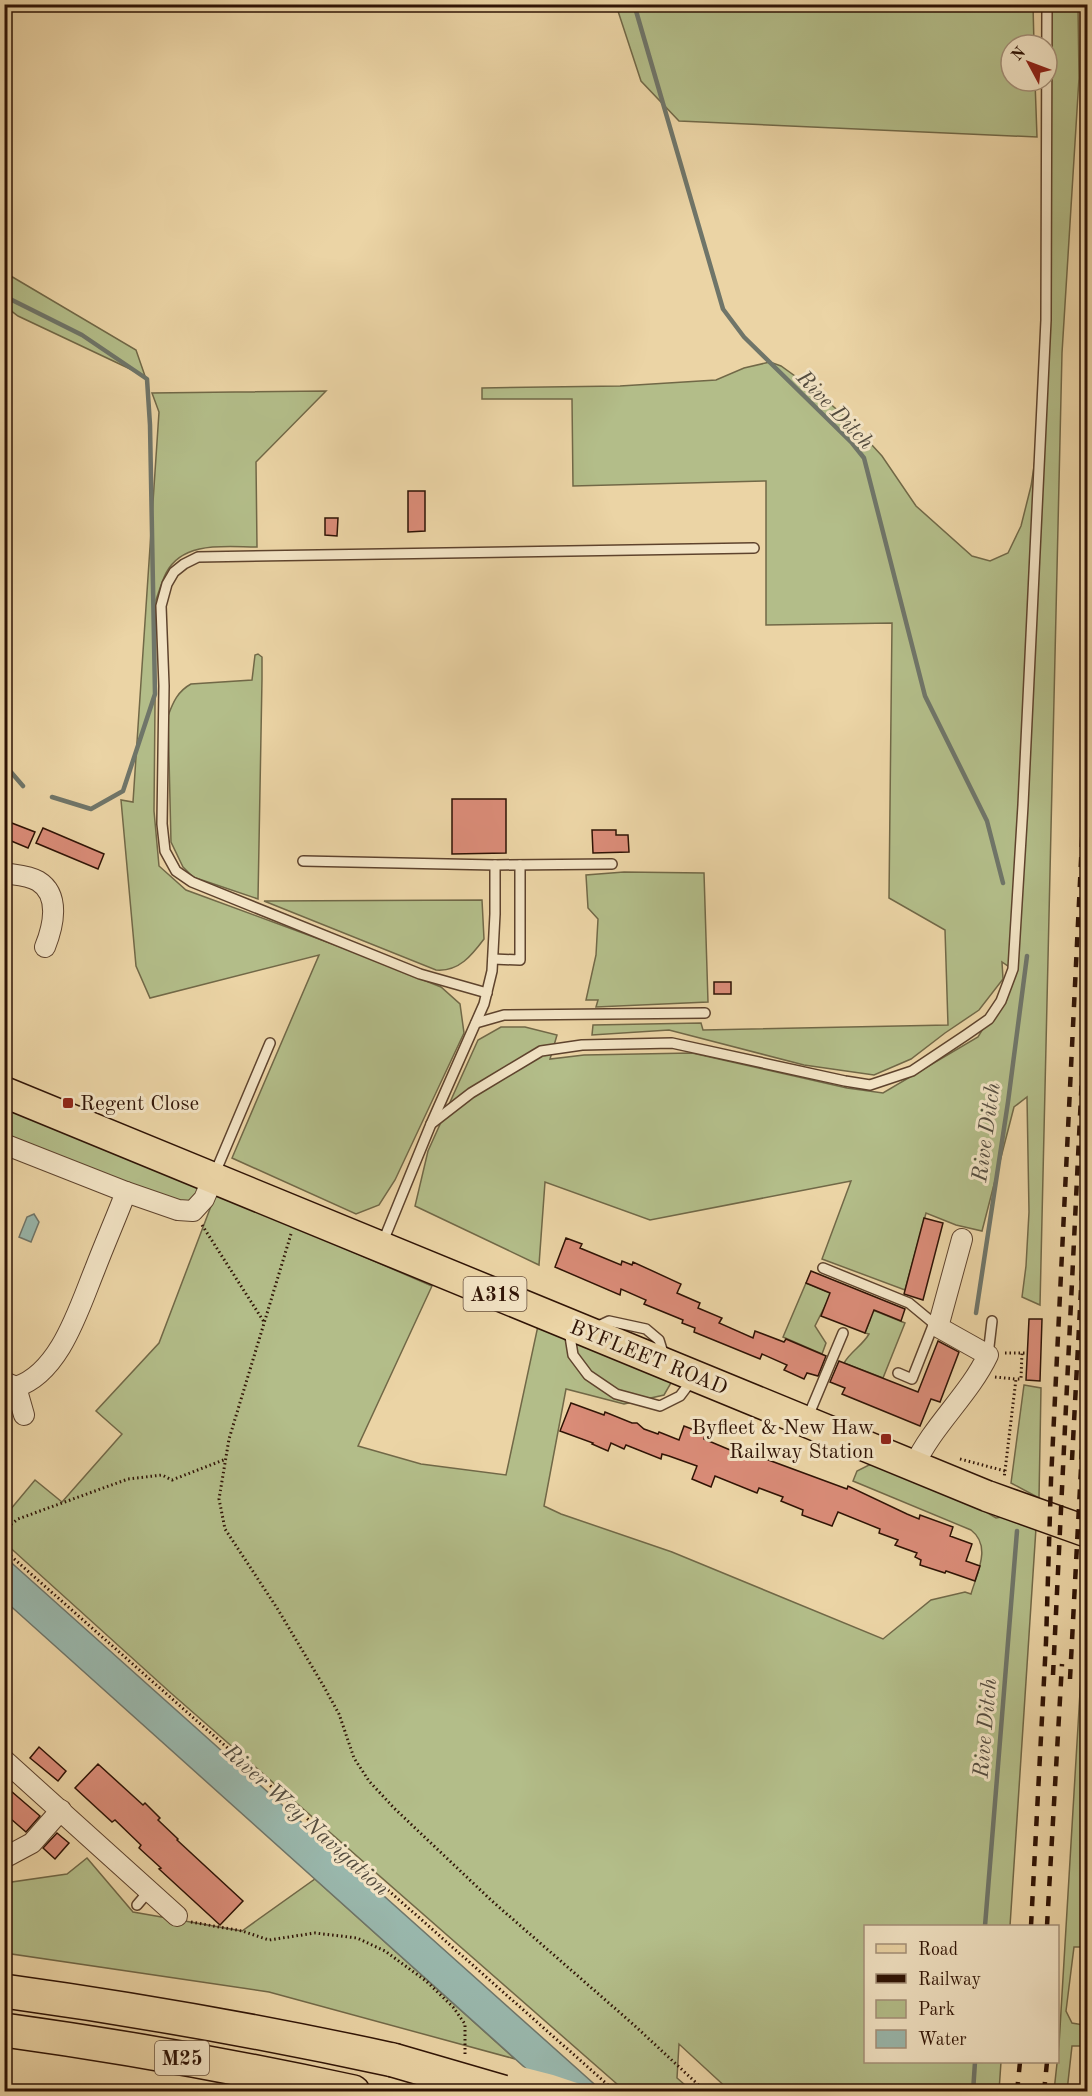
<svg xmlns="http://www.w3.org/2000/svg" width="1092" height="2096" viewBox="0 0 1092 2096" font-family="'Old Standard TT',serif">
<rect width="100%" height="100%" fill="#ebd4a5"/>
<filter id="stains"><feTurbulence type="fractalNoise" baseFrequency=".00333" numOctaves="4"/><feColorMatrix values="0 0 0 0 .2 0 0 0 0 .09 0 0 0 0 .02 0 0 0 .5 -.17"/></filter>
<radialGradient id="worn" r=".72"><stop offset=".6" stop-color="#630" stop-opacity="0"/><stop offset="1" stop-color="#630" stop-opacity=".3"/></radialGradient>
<g fill="#b3bd89" stroke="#716847" stroke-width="1.5">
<path d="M616 5H1033L1034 45H1011V81H1035L1037 137 679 121 641 81Z"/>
<path d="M1047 5H1078L1079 78 1062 353 1040 1305 1022 1297 1026 1266 1029 1212 1027 1097 1014 1107 982 1231 956 1225 926 1213 905 1290 822 1259 851 1181 650 1220 545 1182 539 1265 415 1206 428 1151 478 1040 501 1027H525L557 1035 550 1059 584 1055 692 1053 847 1088 883 1093 978 1037 989 1019 1012 969 1002 962 1003 979 979 1010 945 1033 911 1059 874 1075 804 1065 669 1030 592 1035 593 1025 701 1023 703 1030 948 1025 945 930 889 898 892 623 766 625V481L573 486 572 399H482V388L620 386 716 380 744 368 770 362 781 366 813 389 849 420 882 456 916 506 972 556 990 561 1008 553 1021 526 1031 486 1042 414Z"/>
<path d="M4 272 136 350 145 376 18 316 5 306Z"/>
<path d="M326 391 256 462 257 547C227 547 183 540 166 573 162 581 159 591 156 600L154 811 159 866 186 890 346 949 441 987 460 1004 464 1033 395 1180 379 1205 356 1214 232 1158 319 955 150 998 136 966 121 800 133 802 159 412 152 393Z"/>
<path d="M258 654 262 657V679L258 899 193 877 183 867 171 842 168 716C173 702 178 691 191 684L252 680 255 655Z"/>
<path d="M624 872 704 873 708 1002 596 1007 598 1000H586L596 955 598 919 588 908 586 875Z"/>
<path d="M482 900 484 939C472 955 459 972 436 970L264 901Z"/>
<path d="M4 1092 194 1170 200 1198 193 1211 5 1143Z"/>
<path d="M216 1193 432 1286 358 1446 421 1464 506 1475 539 1321 670 1379 671 1383 664 1395 624 1404 566 1389 544 1506 561 1514 672 1552 883 1639 931 1600 965 1592 971 1594C977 1573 992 1546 971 1530L853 1481 857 1471 869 1465H882L961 1497 996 1518 1002 1517 1036 1528 1010 1926H866V2062H1001L999 2091H730L679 2044 677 2078 692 2091H625L172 1694 5 1543V1507L10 1510 35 1480 62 1502 122 1434 96 1411 159 1343Z"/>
<path d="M806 1283 905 1323 883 1378 844 1363C851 1351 862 1346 869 1334L865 1333 870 1320 826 1304 815 1326 826 1343 822 1354 783 1337Z"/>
<path d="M1024 1385 1041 1388 1039 1498 1011 1483Z"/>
<path d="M1087 1575 1088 1947H1074L1066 2011 1072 2023 1084 2025 1082 2046H1072L1067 2091H1054L1059 2045Z"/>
<path d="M87 1858 133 1912 242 1931 315 1879 515 2059 269 1992 5 1953V1883L67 1874Z"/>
</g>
<g fill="#99b7ac" stroke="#6f7569" stroke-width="1.5">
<path d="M34 1214 39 1222 31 1242 19 1237 27 1217Z"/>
<path d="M5 1557 602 2091H551L5 1601Z"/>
</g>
<path fill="#ebd4a5" d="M518 2066 553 2075 601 2091 547 2092Z"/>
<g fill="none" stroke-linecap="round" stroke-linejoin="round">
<g stroke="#6f7569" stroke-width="4.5">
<path d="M634 4 723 309 744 337 852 443 864 458 925 696 987 821 1003 883"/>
<path d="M4 296 82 335 147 379 150 425 155 694 123 791 91 809 52 797"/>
<path d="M4 764 23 786"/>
<path d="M976 1313 1008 1102 1027 956"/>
<path d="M985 1926 1017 1531"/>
<path d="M973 2092 975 2062"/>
</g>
</g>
<g fill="#da8c78" stroke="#2f1305" stroke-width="1.5">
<path d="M408 491H425V531L408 532Z"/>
<path d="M325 518H338L337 536 325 535Z"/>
<path d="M452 799H506V853L452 854Z"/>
<path d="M4 820 35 832 28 848 4 838Z"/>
<path d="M43 828 104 854 98 869 36 843Z"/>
<path d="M592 830H616V835H628L629 852 593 853Z"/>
<rect x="714" y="982" width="17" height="12"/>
<path d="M924 1218 943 1223 923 1300 904 1294Z"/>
<path d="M566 1238 582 1244 580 1248 621 1265 622 1261 632 1265 633 1262 681 1284 677 1293 700 1303 698 1308 722 1318 719 1323 753 1338 755 1331 784 1342 786 1339 826 1356 818 1376 807 1373 804 1379 784 1370 787 1365 762 1354 760 1359 694 1332 695 1328 682 1323 683 1320 644 1304 646 1300 621 1289 620 1295 555 1267Z"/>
<path d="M811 1271 905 1309 901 1321 874 1310 865 1333 821 1316 830 1293 806 1283Z"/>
<path d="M1029 1319H1042L1040 1381 1026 1380Z"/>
<path d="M938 1341 959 1352 940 1402 931 1399 920 1426 842 1394 845 1388 830 1382 839 1361 918 1392Z"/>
<path d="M571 1403 604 1415 605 1412 632 1423H637L644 1429 658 1434 659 1432 679 1440 684 1426 705 1434 704 1439 742 1455 744 1451 847 1489 848 1486 907 1514 919 1519 920 1515 953 1527 950 1536 972 1544 966 1561 980 1566 975 1581 946 1571 945 1573 920 1565 921 1560 915 1557 917 1553 895 1545 898 1540 879 1533 880 1529 838 1512 832 1526 802 1515 803 1510 781 1501 783 1497 759 1488 757 1493 715 1476 711 1487 692 1479 697 1466 669 1456 662 1454 661 1459 626 1445 624 1449 611 1443 608 1451 592 1444 593 1443 560 1431Z"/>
<path d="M39 1747 66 1771 58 1781 30 1758Z"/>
<path d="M98 1764 143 1805 145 1803 160 1818 158 1820 178 1839 177 1840 243 1901 220 1925 159 1869 161 1868 139 1848 141 1845 115 1820 112 1822 75 1788Z"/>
<path d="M4 1785 40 1816 26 1832 4 1813Z"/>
<path d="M57 1833 69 1843 55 1859 43 1848Z"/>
</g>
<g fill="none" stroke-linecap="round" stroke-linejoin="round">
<g stroke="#5e432d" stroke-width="12">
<g id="service">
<path d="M303 861 495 865 612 864"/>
<path d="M493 959 520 960V865"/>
<path d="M487 993 420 974 192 882 176 871 165 851 162 824 164 686 161 606 167 584 174 572 184 564 198 557 754 548"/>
<path d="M476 1023 504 1015 705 1013"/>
<path d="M431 1124 471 1093 541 1051 582 1045 672 1043 845 1081 870 1085 912 1071 966 1035 989 1019 1001 1001 1013 969 1023 805 1046 320 1047 4"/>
<path d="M215 1173 270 1043"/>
<path d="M382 1244 431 1124 484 1004 492 971 495 914V865"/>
<path d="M823 1268 909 1303 938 1327"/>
<path d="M594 1328 609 1321 646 1329 659 1340 664 1356"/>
<path d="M569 1330 573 1355 588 1375 616 1394 660 1406 680 1396 692 1380"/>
<path d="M988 1355 992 1321"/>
<path d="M898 1373 912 1379 934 1323"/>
<path d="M807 1419 843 1333"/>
<path d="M137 1905 149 1891"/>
</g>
</g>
<g stroke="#5e432d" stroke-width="22">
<g id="minor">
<path d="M4 873C15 875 28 875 38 881 61 895 53 927 45 947"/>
<path d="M4 1144 126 1192 178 1210 193 1211 204 1199 213 1178"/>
<path d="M4 1382 16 1387 24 1415"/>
<path d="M16 1387C60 1373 79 1308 95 1269 105 1243 116 1218 126 1192"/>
<path d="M914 1466C933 1425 969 1395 988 1355L938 1327 962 1239"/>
<path d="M4 1760 177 1916"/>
<path d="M4 1858 32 1843 61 1810"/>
</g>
</g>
<g stroke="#2f1305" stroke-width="33">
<path id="primary" d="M4 1092 987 1496 1088 1532"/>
</g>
<g stroke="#2f1305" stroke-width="36">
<g id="motorway">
<path d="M4 1991C135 2009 264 2032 393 2060"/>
<path d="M4 2030C121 2046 237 2067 353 2092"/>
</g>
</g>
<g stroke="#2f1305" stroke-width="3" stroke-dasharray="1.5 3" stroke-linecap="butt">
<path d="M202 1225 264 1322"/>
<path d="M291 1234 229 1439 219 1499 225 1529 277 1608 323 1685 339 1714 354 1758 369 1781 394 1808 492 1901 634 2025 706 2092"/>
<path d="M1005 1353H1027"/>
<path d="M995 1377 1015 1379"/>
<path d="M960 1459 1005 1471 1004 1478"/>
<path d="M1005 1471 1016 1379H1021L1022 1352"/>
<path d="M4 1530 18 1519 128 1479 162 1475 172 1480 226 1459"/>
<path d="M4 1550 616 2092"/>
<path d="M191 1922 242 1931 269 1940 315 1933 357 1938 385 1951 426 1981 453 2007 465 2024V2057"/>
</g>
<use href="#service" stroke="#f2e3c4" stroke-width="9"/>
<use href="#minor" stroke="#f2e3c4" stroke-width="20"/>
<use href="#primary" stroke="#ebd4a5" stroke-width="30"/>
<use href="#motorway" stroke="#ebd4a5" stroke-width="33"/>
<g stroke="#2f1305" stroke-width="4.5" stroke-dasharray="10 10" stroke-linecap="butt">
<path d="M1072 1460 1088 1157"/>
<path d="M1053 1675 1088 951"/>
<path d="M1070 1679 1088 1334"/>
<path d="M1031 1926 1046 1642 1051 1480 1088 717"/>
<path d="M1047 1926 1062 1664"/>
<path d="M1017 2092 1020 2062"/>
<path d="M1044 2092 1047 2062"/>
</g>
<g stroke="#2f1305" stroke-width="36" stroke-linecap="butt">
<path id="motorway-bridge" d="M393 2060 503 2092"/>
</g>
<use href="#motorway-bridge" stroke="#ebd4a5" stroke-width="33"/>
</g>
<g fill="#8f2418" stroke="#f2e3c4" stroke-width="2">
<rect x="62" y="1097" width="12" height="12" rx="3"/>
<rect x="880" y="1433" width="12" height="12" rx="3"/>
</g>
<g text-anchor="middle" stroke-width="6" stroke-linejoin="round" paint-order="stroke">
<g fill="#f2e3c4" stroke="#6a513e" stroke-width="1.5">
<rect x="463.5" y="1277" width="63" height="34" rx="4.5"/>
<rect x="155" y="2041" width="54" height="34" rx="4.5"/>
</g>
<g font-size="20" font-weight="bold" fill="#2f1305">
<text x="495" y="1301">A318</text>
<text x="182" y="2065">M25</text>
</g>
<g font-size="21" fill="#2f1305" stroke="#f2e3c4" text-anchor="start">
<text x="80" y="1110">Regent Close</text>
<text x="874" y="1434" text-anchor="end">Byfleet &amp; New Haw<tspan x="874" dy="24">Railway Station</tspan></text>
</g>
<g font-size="21" fill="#2f1305" stroke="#f2e3c4">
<text transform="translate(649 1357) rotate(22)" y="7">BYFLEET ROAD</text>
</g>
<g font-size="22" font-style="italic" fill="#544c3f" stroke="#f2e3c4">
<text transform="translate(836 409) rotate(46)" y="8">Rive Ditch</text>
<text transform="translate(985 1132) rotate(-82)" y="8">Rive Ditch</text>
<text transform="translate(984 1728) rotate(-85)" y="8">Rive Ditch</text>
<text transform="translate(307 1819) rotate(42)" y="8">River Wey Navigation</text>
</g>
</g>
<rect width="1092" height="2096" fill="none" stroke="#ebd4a5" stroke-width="24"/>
<rect x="6" y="6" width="1080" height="2084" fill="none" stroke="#2f1305" stroke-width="3"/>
<rect x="12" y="12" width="1068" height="2072" fill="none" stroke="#2f1305" stroke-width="1.5"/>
<rect x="864" y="1925" width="195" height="138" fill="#f2e3c4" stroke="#a49078" stroke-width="1.5"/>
<rect x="876" y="1944" width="30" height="9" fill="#ebd4a5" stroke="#a49078" stroke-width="1.5"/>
<text x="918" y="1955" font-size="18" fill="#2f1305">Road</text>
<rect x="876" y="1974" width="30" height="9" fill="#2f1305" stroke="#a49078" stroke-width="1.5"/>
<text x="918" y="1985" font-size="18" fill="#2f1305">Railway</text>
<rect x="876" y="2000" width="30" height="18" fill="#b3bd89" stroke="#a49078" stroke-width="1.5"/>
<text x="918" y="2015" font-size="18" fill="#2f1305">Park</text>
<rect x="876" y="2030" width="30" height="18" fill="#99b7ac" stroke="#a49078" stroke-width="1.5"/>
<text x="918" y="2045" font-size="18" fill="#2f1305">Water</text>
<g transform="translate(1029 63) rotate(311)"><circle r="28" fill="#f2e3c4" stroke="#a49078" stroke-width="1.5"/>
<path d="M0-4.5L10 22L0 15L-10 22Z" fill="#8f2418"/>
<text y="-9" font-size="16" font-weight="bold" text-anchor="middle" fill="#2f1305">N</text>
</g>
<rect width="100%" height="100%" filter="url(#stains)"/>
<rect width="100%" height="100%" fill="url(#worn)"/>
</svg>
